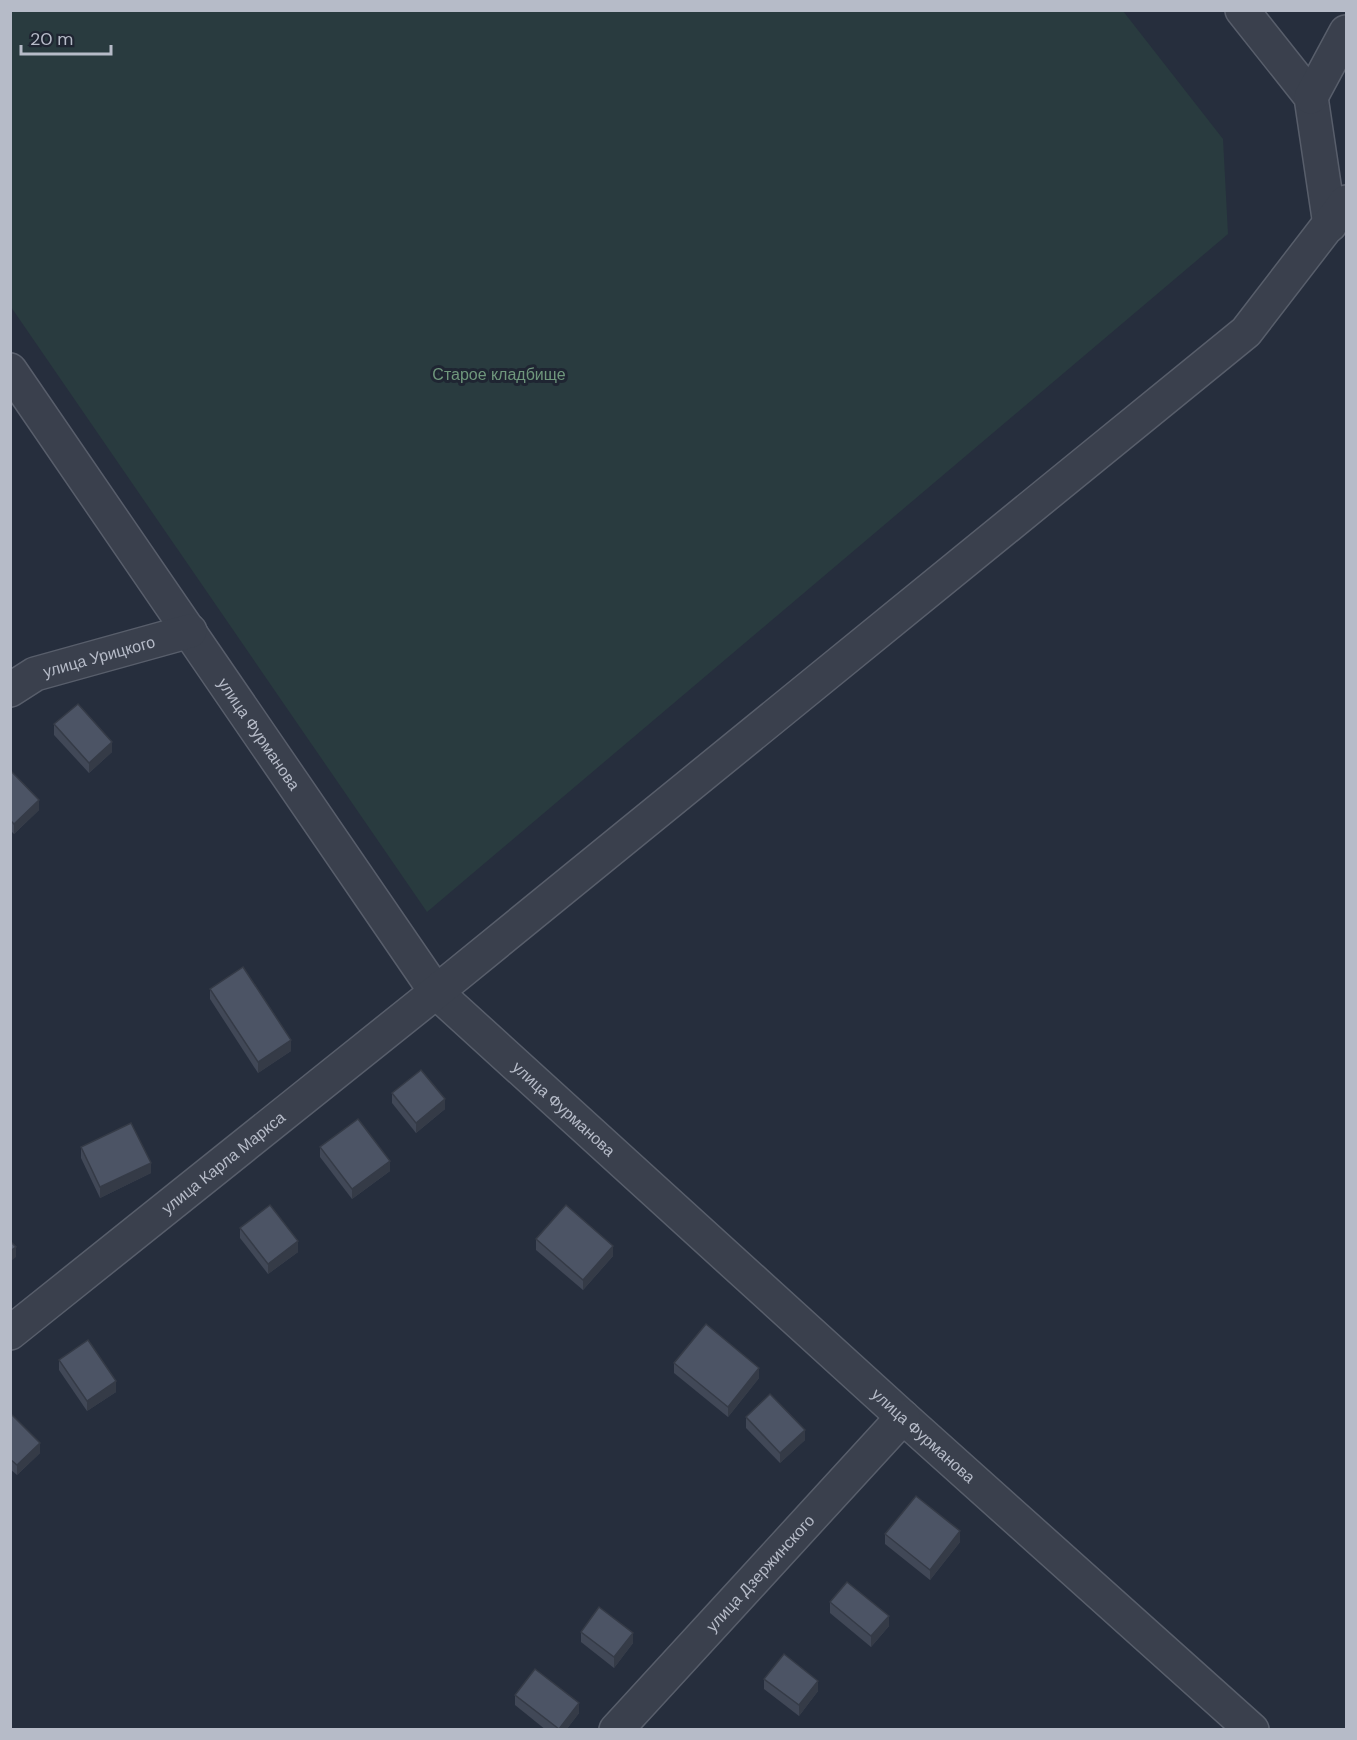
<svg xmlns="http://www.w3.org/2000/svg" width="1357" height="1740" viewBox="0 0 1357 1740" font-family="'DM Sans',sans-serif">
<rect width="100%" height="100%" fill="#262e3d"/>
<path fill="#293b3f" d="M10 11H1123L1223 139 1228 234 427 912 11 307Z"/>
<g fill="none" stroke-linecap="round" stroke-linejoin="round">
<g stroke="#585e6b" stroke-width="36">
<g id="minor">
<path d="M1242 10 1311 97 1330 225"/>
<path d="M1311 97 1346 32"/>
<path id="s1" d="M10 370 436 992 903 1417 1252 1730"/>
<path id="s2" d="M10 690 35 674 190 631"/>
<path id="s3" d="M10 1333 436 992 1246 332 1346 202"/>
<path id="s4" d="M616 1730 903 1417"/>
</g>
</g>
<use href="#minor" stroke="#3a404d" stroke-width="33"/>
</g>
<g fill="#414857">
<path d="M54 724 112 752 89 773 54 735Z"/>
<path d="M10 770 39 810 14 834 10 830Z"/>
<path d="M210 989 291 1051 258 1073 210 999Z"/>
<path d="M392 1093 445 1109 416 1133 392 1103Z"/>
<path d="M81 1147 151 1173 100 1198 81 1158Z"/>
<path d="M320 1147 390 1171 352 1199 320 1157Z"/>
<path d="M240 1228 298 1252 268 1274 240 1238Z"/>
<path d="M536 1239 613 1256 583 1290 536 1250Z"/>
<path d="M59 1360 116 1392 87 1411 59 1370Z"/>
<path d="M674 1363 759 1378 728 1417 674 1373Z"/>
<path d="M10 1413 40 1453 17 1475 10 1469Z"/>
<path d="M746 1417 805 1440 780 1463 746 1428Z"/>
<path d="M885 1534 960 1542 930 1580 885 1544Z"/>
<path d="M830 1602 889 1626 871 1647 830 1613Z"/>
<path d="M581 1632 633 1643 614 1668 581 1642Z"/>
<path d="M764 1679 818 1691 799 1716 764 1689Z"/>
<path d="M515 1695 579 1713 566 1730H546L515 1705Z"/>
</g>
<g fill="#353b47">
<path d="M112 742V752L89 773V763Z"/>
<path d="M39 800V810L14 834V824Z"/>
<path d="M291 1040V1051L258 1073V1062Z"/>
<path d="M445 1099V1109L416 1133V1123Z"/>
<path d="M390 1161V1171L352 1199V1189Z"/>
<path d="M151 1163V1173L100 1198V1187Z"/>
<path d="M298 1241V1252L268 1274V1264Z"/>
<path d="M613 1246V1256L583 1290V1280Z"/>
<path d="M16 1247V1257L10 1262V1251Z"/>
<path d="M759 1368V1378L728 1417V1407Z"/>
<path d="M116 1381V1392L87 1411V1401Z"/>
<path d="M805 1430V1440L780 1463V1453Z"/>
<path d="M40 1443V1453L17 1475V1465Z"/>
<path d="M960 1531V1542L930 1580V1570Z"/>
<path d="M889 1616V1626L871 1647V1636Z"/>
<path d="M633 1633V1643L614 1668V1657Z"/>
<path d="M818 1681V1691L799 1716V1705Z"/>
<path d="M579 1703V1713L566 1730H559Z"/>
</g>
<g fill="#4c5465" stroke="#353b47" stroke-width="1.5">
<path d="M78 704 112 742 89 763 54 724Z"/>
<path d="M10 770 39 800 14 824 10 820Z"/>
<path d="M243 967 291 1040 258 1062 210 989Z"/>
<path d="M421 1070 445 1099 416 1123 392 1093Z"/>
<path d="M358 1119 390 1161 352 1189 320 1147Z"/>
<path d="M131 1123 151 1163 100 1187 81 1147Z"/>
<path d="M270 1205 298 1241 268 1264 240 1228Z"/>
<path d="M566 1205 613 1246 583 1280 536 1239Z"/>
<path d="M10 1241 16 1247 10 1251Z"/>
<path d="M706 1324 759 1368 728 1407 674 1363Z"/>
<path d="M88 1340 116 1381 87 1401 59 1360Z"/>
<path d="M770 1394 805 1430 780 1453 746 1417Z"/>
<path d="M10 1413 40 1443 17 1465 10 1459Z"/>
<path d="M916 1496 960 1531 930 1570 885 1534Z"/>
<path d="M847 1582 889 1616 871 1636 830 1602Z"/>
<path d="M599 1607 633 1633 614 1657 581 1632Z"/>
<path d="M784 1654 818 1681 799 1705 764 1679Z"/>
<path d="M535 1669 579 1703 559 1729 515 1695Z"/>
</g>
<g text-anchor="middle" stroke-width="6" stroke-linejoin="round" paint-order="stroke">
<g font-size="16" fill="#6f977c" stroke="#1f2532">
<text x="499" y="380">Старое кладбище</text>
</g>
<g font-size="16" fill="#b6bbc8" stroke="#1f2532">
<text dy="6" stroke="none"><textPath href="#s2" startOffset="96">улица Урицкого</textPath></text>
<text dy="6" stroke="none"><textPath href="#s1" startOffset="441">улица Фурманова</textPath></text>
<text dy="6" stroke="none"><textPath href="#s1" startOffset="927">улица Фурманова</textPath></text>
<text dy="6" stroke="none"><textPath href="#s3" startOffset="273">улица Карла Маркса</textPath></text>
<text dy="6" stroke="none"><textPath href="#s1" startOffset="1413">улица Фурманова</textPath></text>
<text dy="6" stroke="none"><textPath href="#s4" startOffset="213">улица Дзержинского</textPath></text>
</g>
</g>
<rect width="1357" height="1740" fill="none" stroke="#b6bbc8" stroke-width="24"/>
<path d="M21 45v9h90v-9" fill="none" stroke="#b6bbc8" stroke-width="3"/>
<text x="30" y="45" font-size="18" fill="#b6bbc8" stroke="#1f2532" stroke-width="4.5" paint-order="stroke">20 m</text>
</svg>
